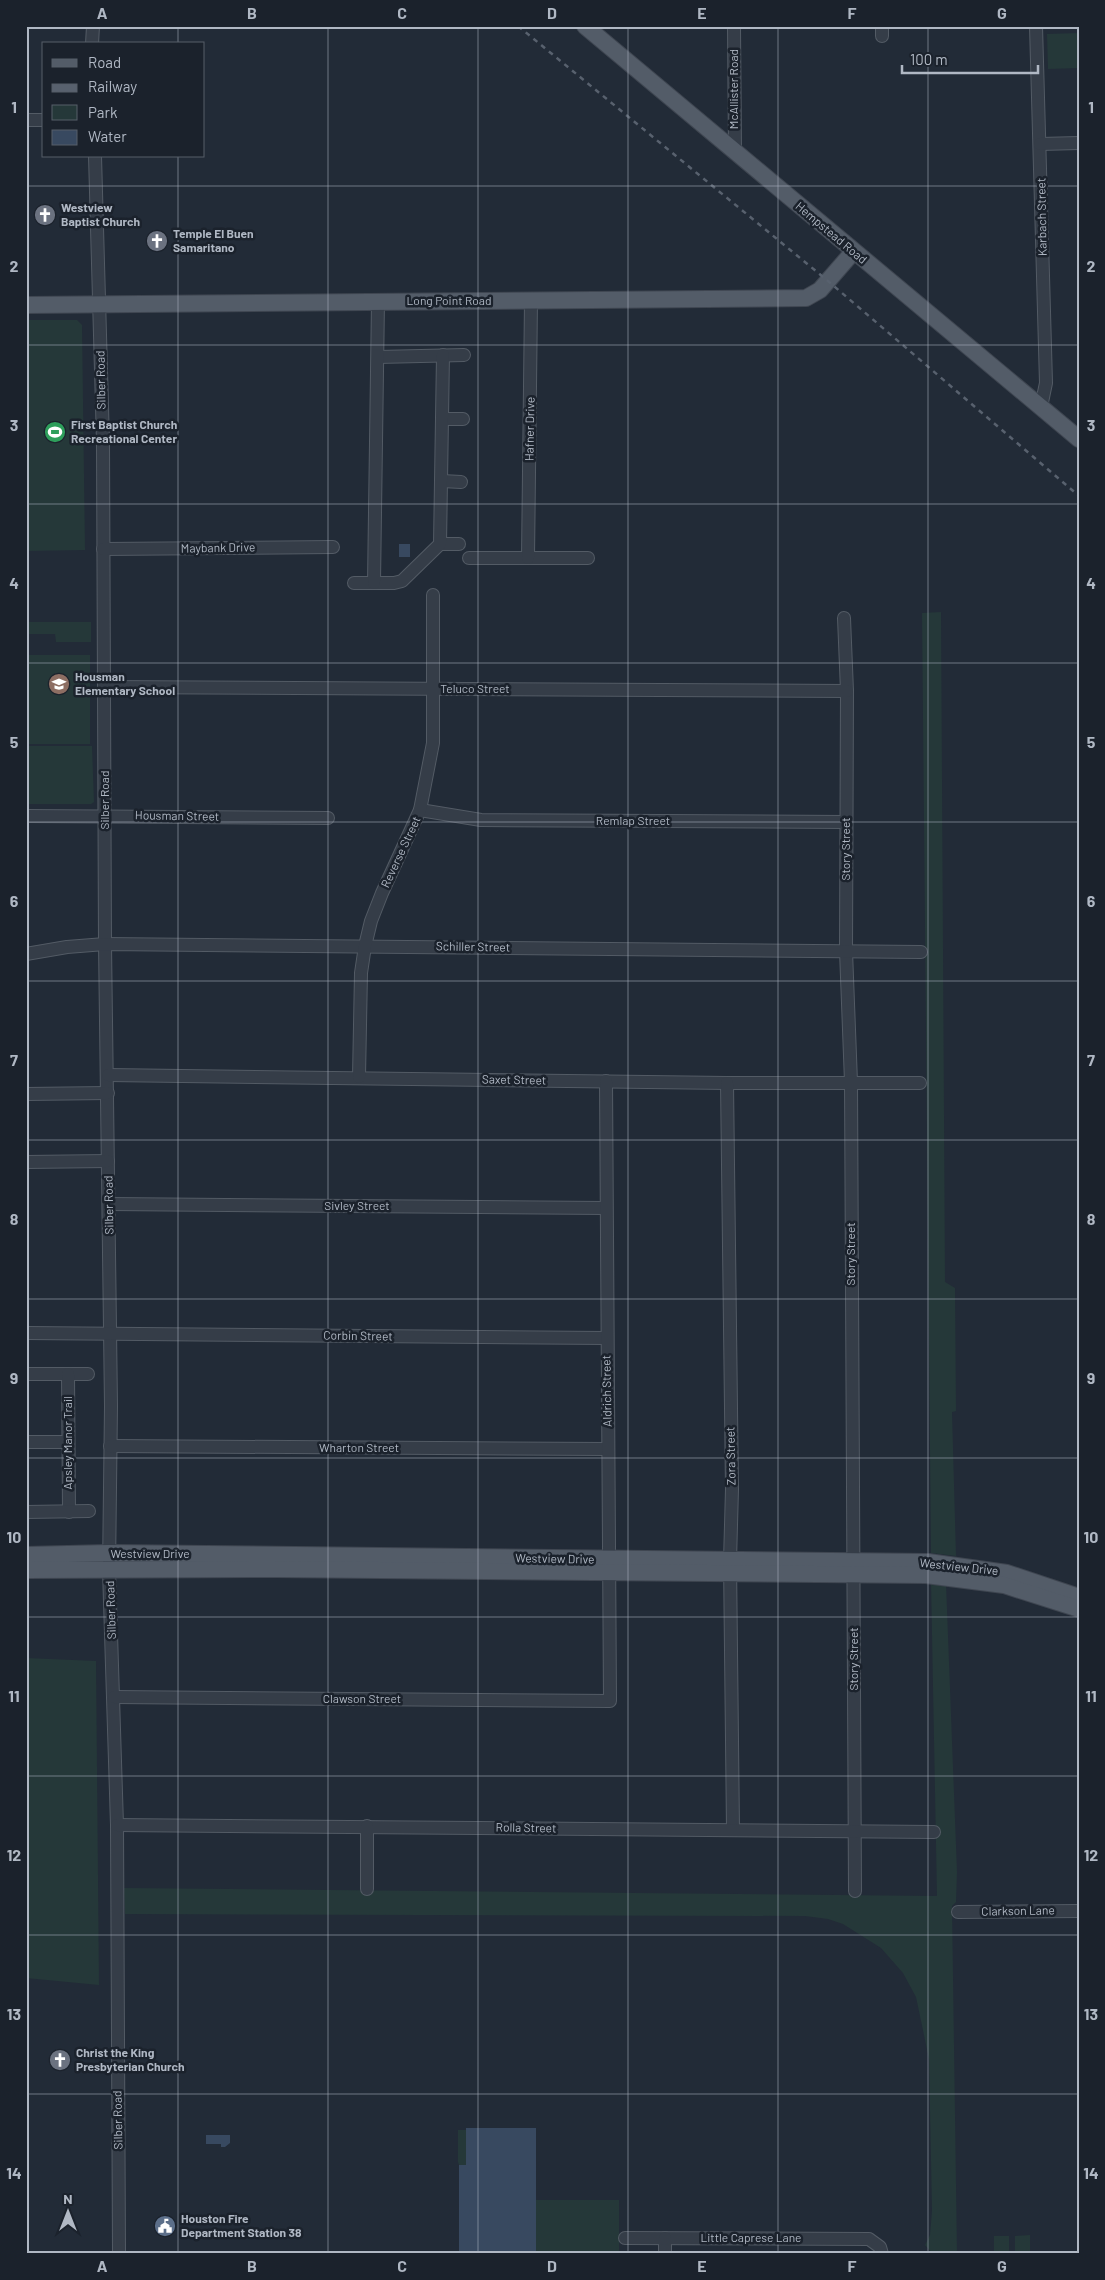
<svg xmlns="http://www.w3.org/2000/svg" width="1105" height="2280" viewBox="0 0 1105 2280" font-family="Barlow,sans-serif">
<rect width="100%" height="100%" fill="#222b37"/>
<g fill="#253839">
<path d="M1079 33V68L1048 69 1047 34Z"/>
<path d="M26 320H77L82 325 85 550 26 551Z"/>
<path d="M941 612 945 1282 955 1288 956 1411 952 1412 956 1556 931 1553 922 613Z"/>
<path d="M26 622H91V642H56L55 634H26Z"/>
<rect x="26" y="655" width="64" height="89"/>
<path d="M26 746H92L94 802 91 804H26Z"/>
<path d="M931 1582 946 1583 957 1872 956 1902 952 1906 957 2254H933L925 2245 930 2235 932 2211 929 2059 916 1997 903 1973 881 1948 843 1924 828 1919 805 1916 125 1914 124 1888 937 1896Z"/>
<path d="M26 1658 96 1661 99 1985 26 1978Z"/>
<path d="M458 2130H466V2165H459L458 2162Z"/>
<rect x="536" y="2200" width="83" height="54"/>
<path d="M1030 2235V2254H1015V2236Z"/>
<rect x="994" y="2236" width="15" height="18"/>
</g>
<g fill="#384960">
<rect x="399" y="544" width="11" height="13"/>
<path d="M466 2128H536V2254H459V2165H466Z"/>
<path d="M206 2135H230V2143L225 2147H221V2144H206Z"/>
</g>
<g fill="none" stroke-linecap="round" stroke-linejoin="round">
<g stroke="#535b65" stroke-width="14">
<g id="minor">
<path d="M734 26 735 152"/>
<path d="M882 26V36"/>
<path d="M1036 26 1046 383 1041 407"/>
<path d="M92 44 93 26"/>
<path d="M26 120H44"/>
<path d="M1040 144 1079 143"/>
<path d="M95 156 103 442 105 944 111 1406 109 1570 117 1825 119 2254"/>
<path d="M378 357 464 355"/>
<path d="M442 419H463"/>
<path d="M442 481 461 482"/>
<path d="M440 544H459"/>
<path d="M103 549 333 547"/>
<path d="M469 558H588"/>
<path d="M528 558 531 301"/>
<path d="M354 583H394L402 581 440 544 443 355"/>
<path d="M374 583 378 301"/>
<path d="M844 618 847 691 846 951 851 1082 855 1891"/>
<path d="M104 687 847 691"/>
<path d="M420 810 481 820 846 822"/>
<path d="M26 816 328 818"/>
<path d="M26 954 67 947 105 944 921 952"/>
<path d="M108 1075 727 1083H920"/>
<path d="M359 1077 361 973 365 946 371 921 382 893 420 810 433 743V595"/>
<path d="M727 1083 732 1489 730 1561 733 1830"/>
<path d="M26 1094 108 1093"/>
<path d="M26 1162 108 1161"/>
<path d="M109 1204 606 1208"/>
<path d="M26 1333 606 1338"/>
<path d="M26 1374H88"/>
<path d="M68 1374 69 1512"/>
<path d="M26 1442H68"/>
<path d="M110 1446 608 1449"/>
<path d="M26 1512 89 1511"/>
<path d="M114 1697 610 1701 606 1081"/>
<path d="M117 1825 934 1832"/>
<path d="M367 1826V1889"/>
<path d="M958 1912 1079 1911"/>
<path d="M625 2238 869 2239 880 2247 882 2254"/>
<path d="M665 2254V2238"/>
</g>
</g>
<g stroke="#3f4651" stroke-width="18">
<g id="major">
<path d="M585 26 1079 439"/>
<path d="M26 305 806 298 820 290 853 252"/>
<path d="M26 1555 109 1553 928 1562 1007 1573 1079 1597"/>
<path d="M26 1570 275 1569 926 1575 1004 1585 1079 1609"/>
</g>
</g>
<use href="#minor" stroke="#353d48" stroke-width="12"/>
<use href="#major" stroke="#535c68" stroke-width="16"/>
<path stroke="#58616e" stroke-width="2.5" stroke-dasharray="5 5" stroke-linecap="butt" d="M518 26 828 281 1079 496"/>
</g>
<path fill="none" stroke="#b0b8c4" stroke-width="1" stroke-opacity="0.55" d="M178 26V44M328 26V2254M478 26V2254M628 26V2254M778 26V2254M928 26V2254M178 156V2254M26 186H1079M26 345H1079M26 504H1079M26 663H1079M26 822H1079M26 981H1079M26 1140H1079M26 1299H1079M26 1458H1079M26 1617H1079M26 1776H1079M26 1935H1079M26 2094H1079"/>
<defs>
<g id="church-disc" transform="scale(1.125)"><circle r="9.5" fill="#6b7280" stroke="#1b222c"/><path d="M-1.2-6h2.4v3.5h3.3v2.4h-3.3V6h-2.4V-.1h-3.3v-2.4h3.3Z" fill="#fff"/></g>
<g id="stadium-disc" transform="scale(1.125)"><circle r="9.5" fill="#2e9e5b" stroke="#1b222c"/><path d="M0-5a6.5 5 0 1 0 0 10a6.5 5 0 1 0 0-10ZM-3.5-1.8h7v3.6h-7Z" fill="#fff"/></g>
<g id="school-disc" transform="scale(1.125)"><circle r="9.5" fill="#8d6e63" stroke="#1b222c"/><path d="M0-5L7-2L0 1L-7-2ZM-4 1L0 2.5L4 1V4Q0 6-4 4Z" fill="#fff"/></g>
<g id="civic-disc" transform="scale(1.125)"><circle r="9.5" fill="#5c6f8a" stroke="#1b222c"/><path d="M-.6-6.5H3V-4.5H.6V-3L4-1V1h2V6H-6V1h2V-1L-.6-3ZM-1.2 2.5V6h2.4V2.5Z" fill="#fff"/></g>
</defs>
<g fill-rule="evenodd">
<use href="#church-disc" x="45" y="215"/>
<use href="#church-disc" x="157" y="241"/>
<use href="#stadium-disc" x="55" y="432"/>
<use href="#school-disc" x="59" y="684"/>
<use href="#church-disc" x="60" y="2060"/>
<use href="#civic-disc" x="165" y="2226"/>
</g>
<g text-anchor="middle" stroke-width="5" stroke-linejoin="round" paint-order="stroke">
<g font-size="12" fill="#b0b8c4" stroke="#1b222c">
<text transform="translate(734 89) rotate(-90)" y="4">McAllister Road</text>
<text transform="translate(1042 217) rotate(-91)" y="4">Karbach Street</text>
<text transform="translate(831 233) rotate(40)" y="4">Hempstead Road</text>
<text x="449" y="305">Long Point Road</text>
<text transform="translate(101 380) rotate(-91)" y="4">Silber Road</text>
<text transform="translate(530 429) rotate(-89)" y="4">Hafner Drive</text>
<text transform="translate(218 548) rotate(-1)" y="4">Maybank Drive</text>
<text x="475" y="693">Teluco Street</text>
<text transform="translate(105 800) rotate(-90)" y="4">Silber Road</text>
<text transform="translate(177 816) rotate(1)" y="4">Housman Street</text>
<text x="633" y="825">Remlap Street</text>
<text transform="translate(846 849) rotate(-90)" y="4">Story Street</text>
<text transform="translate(401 852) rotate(-65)" y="4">Reverse Street</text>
<text transform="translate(473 947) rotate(1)" y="4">Schiller Street</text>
<text transform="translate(514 1080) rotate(1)" y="4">Saxet Street</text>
<text transform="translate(109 1205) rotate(-91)" y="4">Silber Road</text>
<text x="357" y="1210">Sivley Street</text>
<text transform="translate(851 1254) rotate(-90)" y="4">Story Street</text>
<text transform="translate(358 1336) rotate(1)" y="4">Corbin Street</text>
<text transform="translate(607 1391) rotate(-91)" y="4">Aldrich Street</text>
<text transform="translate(68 1443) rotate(-90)" y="4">Apsley Manor Trail</text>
<text x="359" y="1452">Wharton Street</text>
<text transform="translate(731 1456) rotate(-91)" y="4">Zora Street</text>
<text x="150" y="1558">Westview Drive</text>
<text transform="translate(555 1559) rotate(1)" y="4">Westview Drive</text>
<text transform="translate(959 1567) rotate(6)" y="4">Westview Drive</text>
<text transform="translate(111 1610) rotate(-92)" y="4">Silber Road</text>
<text transform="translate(854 1659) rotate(-90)" y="4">Story Street</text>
<text x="362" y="1703">Clawson Street</text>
<text transform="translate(526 1828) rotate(1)" y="4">Rolla Street</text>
<text transform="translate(1018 1911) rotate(-1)" y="4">Clarkson Lane</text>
<text transform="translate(118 2120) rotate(-91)" y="4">Silber Road</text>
<text x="751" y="2242">Little Caprese Lane</text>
</g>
<g font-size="12" font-weight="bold" fill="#b0b8c4" stroke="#1b222c" text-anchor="start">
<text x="61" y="212">Westview<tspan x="61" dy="14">Baptist Church</tspan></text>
<text x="173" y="238">Temple El Buen<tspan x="173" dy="14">Samaritano</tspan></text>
<text x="71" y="429">First Baptist Church<tspan x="71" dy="14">Recreational Center</tspan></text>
<text x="75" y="681">Housman<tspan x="75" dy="14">Elementary School</tspan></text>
<text x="76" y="2057">Christ the King<tspan x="76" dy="14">Presbyterian Church</tspan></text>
<text x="181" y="2223">Houston Fire<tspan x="181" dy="14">Department Station 38</tspan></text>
</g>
</g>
<rect width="1105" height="2280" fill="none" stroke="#1b222c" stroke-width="55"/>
<rect x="42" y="42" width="162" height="115" fill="#1b222c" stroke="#575e69"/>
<rect x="52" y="59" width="25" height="8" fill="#535c68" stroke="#575e69"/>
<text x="88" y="68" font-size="15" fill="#b0b8c4">Road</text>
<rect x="52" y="84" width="25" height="8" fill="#58616e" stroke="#575e69"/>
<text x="88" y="92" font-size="15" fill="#b0b8c4">Railway</text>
<rect x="52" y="105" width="25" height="15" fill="#253839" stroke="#575e69"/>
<text x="88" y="118" font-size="15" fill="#b0b8c4">Park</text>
<rect x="52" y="130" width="25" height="15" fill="#384960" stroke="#575e69"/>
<text x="88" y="142" font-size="15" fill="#b0b8c4">Water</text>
<g transform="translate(68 2212)" stroke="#1b222c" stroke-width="4" paint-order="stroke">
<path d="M0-4L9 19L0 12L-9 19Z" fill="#b0b8c4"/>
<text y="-8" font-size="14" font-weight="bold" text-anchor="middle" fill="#b0b8c4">N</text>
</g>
<path d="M902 65v8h136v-8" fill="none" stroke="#b0b8c4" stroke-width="2.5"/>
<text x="910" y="65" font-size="15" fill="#b0b8c4" stroke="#1b222c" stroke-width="4" paint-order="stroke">100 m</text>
<rect x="28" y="28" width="1050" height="2224" fill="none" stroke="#b0b8c4" stroke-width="2"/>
<g font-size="16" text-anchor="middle" font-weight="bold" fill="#b0b8c4">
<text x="102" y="19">A</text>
<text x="252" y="19">B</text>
<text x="402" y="19">C</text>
<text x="552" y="19">D</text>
<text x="702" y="19">E</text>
<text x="852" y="19">F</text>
<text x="1002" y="19">G</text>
<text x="14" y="113">1</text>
<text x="1091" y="113">1</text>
<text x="14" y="272">2</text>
<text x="1091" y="272">2</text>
<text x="14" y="431">3</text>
<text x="1091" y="431">3</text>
<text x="14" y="589">4</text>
<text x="1091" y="589">4</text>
<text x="14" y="748">5</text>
<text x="1091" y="748">5</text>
<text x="14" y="907">6</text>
<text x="1091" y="907">6</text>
<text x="14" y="1066">7</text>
<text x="1091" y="1066">7</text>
<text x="14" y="1225">8</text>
<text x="1091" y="1225">8</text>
<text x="14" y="1384">9</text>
<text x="1091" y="1384">9</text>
<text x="14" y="1543">10</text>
<text x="1091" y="1543">10</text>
<text x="14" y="1702">11</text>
<text x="1091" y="1702">11</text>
<text x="14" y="1861">12</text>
<text x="1091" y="1861">12</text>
<text x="14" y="2020">13</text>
<text x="1091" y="2020">13</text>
<text x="14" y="2179">14</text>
<text x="1091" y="2179">14</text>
<text x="102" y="2272">A</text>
<text x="252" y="2272">B</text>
<text x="402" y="2272">C</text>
<text x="552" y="2272">D</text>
<text x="702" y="2272">E</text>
<text x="852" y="2272">F</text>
<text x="1002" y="2272">G</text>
</g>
</svg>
